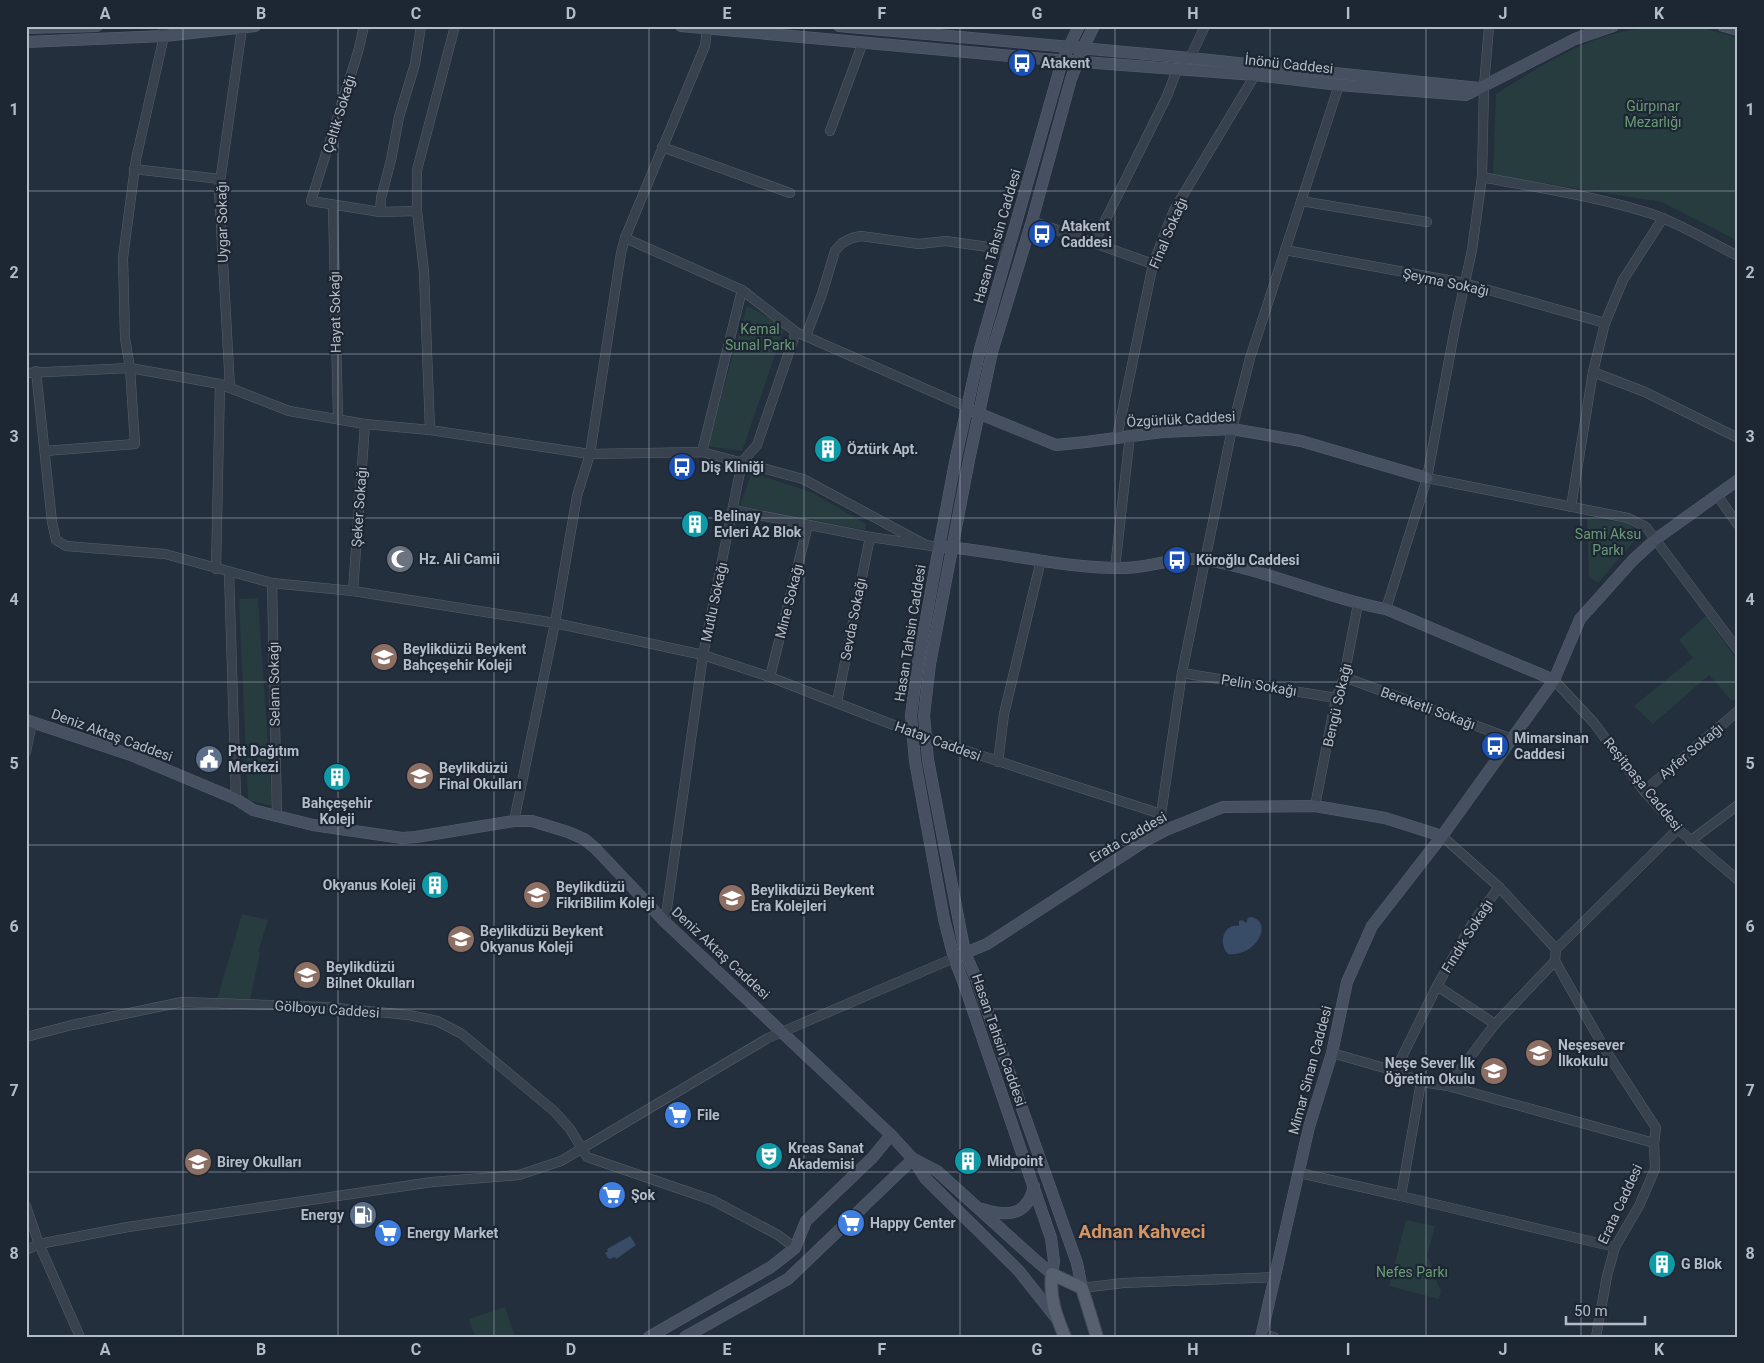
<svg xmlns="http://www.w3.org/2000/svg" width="1764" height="1363" viewBox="0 0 1764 1363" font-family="Roboto,sans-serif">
<rect width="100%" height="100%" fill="#242f3e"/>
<g fill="#263c3f">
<path d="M1665 28H1703L1738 38V241L1662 202 1493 175 1496 94C1534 70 1582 39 1626 31 1639 28 1652 29 1665 28Z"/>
<path d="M747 306 785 326 742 451 707 446Z"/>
<path d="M751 474 759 475 813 493 866 524 865 530 740 506Z"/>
<path d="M1587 518 1628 523 1639 535 1598 583 1589 577Z"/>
<path d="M258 598 272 806 248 800 239 599Z"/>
<path d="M1706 616 1738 662V698L1732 701 1709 675 1653 724 1634 706 1693 658 1679 640Z"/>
<path d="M242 914 268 920 258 952 260 953 249 1004 216 1003Z"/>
<path d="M1406 1220 1435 1226 1427 1256 1435 1273 1437 1283 1441 1290 1439 1299 1389 1286Z"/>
<path d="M505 1307 515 1337H475L469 1319Z"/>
</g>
<g fill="#394c67">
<path d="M1250 917C1274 920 1258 957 1228 954 1218 944 1223 923 1239 926V921L1242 920 1246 923 1248 918Z"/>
<path d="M630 1236 636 1245 616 1259 615 1257 609 1259 605 1253 608 1251 607 1249Z"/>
</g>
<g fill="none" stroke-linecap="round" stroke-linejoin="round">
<g stroke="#565f6c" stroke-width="10">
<g id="street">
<path d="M364 26 358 52 311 201 380 212 417 211 424 272 430 430"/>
<path d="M1190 58 1205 26"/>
<path d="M830 131 863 42"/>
<path d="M662 147 790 193"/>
<path d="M134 169 220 179"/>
<path d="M1482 177C1537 188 1595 196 1649 213 1680 223 1709 242 1738 256"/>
<path d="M1301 201 1427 222"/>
<path d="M333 206 338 418"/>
<path d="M417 211V170L455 26"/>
<path d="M380 212 381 198 391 160 399 117 415 64 421 26"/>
<path d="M1032 221 1153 264"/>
<path d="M625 238 742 290 796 332 967 407"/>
<path d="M1094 243 1167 96 1177 70"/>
<path d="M1285 250 1464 283 1605 323"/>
<path d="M806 336 822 294 835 251 842 243 852 238 861 236 919 244 946 241 1009 250"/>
<path d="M36 371 52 522 56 540 66 546 165 554 272 583 353 591 555 623 703 655 770 677 927 738 1161 814 1166 830"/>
<path d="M1593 372 1645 392 1738 438"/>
<path d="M26 373 130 368 220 384 289 411 365 424 430 430 590 454 702 452 803 479 924 544"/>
<path d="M230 388 219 189 242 28"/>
<path d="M1117 437 1153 264 1174 210 1255 75"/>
<path d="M45 451 135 444 130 368 125 338 123 258 136 159 164 36 163 26"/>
<path d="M702 452 742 290"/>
<path d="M742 462 757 445 796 332"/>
<path d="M1427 478 1628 518 1646 527 1738 650"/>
<path d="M1717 495 1738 525"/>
<path d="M1571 507 1593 372 1605 323 1623 280 1663 218"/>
<path d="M733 510 870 537 939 547"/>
<path d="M1115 568 1130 435"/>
<path d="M216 569 220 384"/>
<path d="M229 572 236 799"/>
<path d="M272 583 277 816"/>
<path d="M353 591 365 424"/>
<path d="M1386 609 1427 478 1455 328 1472 250 1482 177 1484 86 1489 26"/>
<path d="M1182 673 1336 698"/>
<path d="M770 677 808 525"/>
<path d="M1344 677 1512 739"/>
<path d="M1554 680 1594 723 1644 791 1678 829 1738 880"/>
<path d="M837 702 870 537"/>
<path d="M26 752 32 722"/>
<path d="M998 762 1004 714 1041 560"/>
<path d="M1644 791 1738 711"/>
<path d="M1315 806 1336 698 1344 677 1358 604"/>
<path d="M1161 814 1182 673 1232 429 1250 358 1339 85"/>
<path d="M514 821 555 623 577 496 590 454 621 253 625 238 705 46 707 29"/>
<path d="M1442 836 1499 887 1556 949"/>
<path d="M1690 841 1738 805"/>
<path d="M665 922 703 655 742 462"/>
<path d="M1555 961 1606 1051 1656 1128 1654 1143 1655 1169 1639 1206 1615 1247 1607 1276 1596 1337"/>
<path d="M1437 986 1472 924 1499 887"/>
<path d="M26 1037 72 1025 182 1002 326 1007 409 1015 437 1021 462 1034 555 1112 570 1129 587 1157 712 1200 778 1235 795 1248"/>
<path d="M1332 1053 1395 1071 1421 1082 1448 1086 1495 1024 1555 961 1556 949 1678 829"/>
<path d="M1395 1071 1437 986 1495 1024"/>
<path d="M1448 1086 1654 1143"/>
<path d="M1300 1173 1401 1196 1421 1082"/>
<path d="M1401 1196 1615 1247"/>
<path d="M26 1206 39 1244 80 1337"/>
<path d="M26 1250 39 1244 128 1227 432 1182 519 1175 561 1161 768 1038 954 958"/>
<path d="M1082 1288 1123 1283 1276 1277"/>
<path d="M1262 1334 1274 1337"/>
</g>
</g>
<g stroke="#565f6c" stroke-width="12">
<g id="secondary">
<path d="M681 26 1044 59 1255 75 1339 85 1466 95 1575 39 1613 26"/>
<path d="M839 26 1190 58 1479 88"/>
<path d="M1723 26 1738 30"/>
<path d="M26 28 97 26"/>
<path d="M26 42 164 36 255 26"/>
<path d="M973 411 1056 445 1086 442 1162 432 1232 429 1301 441 1427 478"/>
<path d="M946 547C1004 552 1061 568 1120 568 1148 569 1177 555 1207 560 1268 570 1325 598 1386 609L1554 680"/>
<path d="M26 720 131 755 236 799 253 810 313 825 402 838 416 837 514 821H532L568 832 584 839 595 848 665 922 891 1135 913 1159 925 1178 1019 1271 1057 1319"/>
<path d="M958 956 987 944 1145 841 1166 830 1223 807 1315 806 1385 818 1442 836"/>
<path d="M914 1159 937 1171 1032 1257 1052 1274"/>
<path d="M982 1209C1007 1217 1028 1216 1034 1186"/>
<path d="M1052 1274 1054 1261 1051 1238 963 981 954 958 944 919 915 761 911 715 918 663 939 547 956 457 980 349 1057 79 1062 61 1079 26"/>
<path d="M1082 1288 1077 1263 975 976 965 953 928 760 924 715 930 664 969 460 992 352 1032 221 1071 79 1083 48 1094 26"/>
<path d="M649 1337 771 1267 795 1248 806 1221 872 1158 891 1135"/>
<path d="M685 1337 788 1279 913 1159"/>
<path d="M1261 1337 1309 1127 1332 1053 1347 982 1372 926 1442 836 1554 680 1580 619 1633 560 1656 539 1738 480"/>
</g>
</g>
<g stroke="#414a57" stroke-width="14">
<path id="primary" d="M1065 1337C1056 1316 1049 1297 1052 1274L1082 1288 1097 1337"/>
</g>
<use href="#street" stroke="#38414e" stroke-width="9"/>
<use href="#secondary" stroke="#465061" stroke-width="11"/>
<use href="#primary" stroke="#56606e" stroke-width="12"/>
</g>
<path fill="none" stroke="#b4bcc9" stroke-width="1" stroke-opacity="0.55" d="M183 26V1337M338 26V1337M494 26V1337M649 26V1337M804 26V1337M960 26V1337M1115 26V1337M1270 26V1337M1426 26V1337M1581 26V1337M26 191H1738M26 354H1738M26 518H1738M26 682H1738M26 845H1738M26 1009H1738M26 1172H1738"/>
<defs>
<g id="bus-disc" transform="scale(1.4375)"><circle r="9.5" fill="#1a4fb4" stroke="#1d2633"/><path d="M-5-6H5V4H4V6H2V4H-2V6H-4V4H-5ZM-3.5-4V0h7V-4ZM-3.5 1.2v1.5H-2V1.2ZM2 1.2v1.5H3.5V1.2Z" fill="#fff"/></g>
<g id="building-disc" transform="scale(1.4375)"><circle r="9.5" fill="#0f9aa8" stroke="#1d2633"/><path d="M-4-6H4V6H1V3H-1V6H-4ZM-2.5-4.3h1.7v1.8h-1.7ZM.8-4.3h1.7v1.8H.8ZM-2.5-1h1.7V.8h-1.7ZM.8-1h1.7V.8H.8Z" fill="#fff"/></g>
<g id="mosque-disc" transform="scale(1.4375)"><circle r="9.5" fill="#6b7280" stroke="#1d2633"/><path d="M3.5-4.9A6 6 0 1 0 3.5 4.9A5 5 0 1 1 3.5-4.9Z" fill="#fff"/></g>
<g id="school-disc" transform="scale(1.4375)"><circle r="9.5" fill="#8d6e63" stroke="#1d2633"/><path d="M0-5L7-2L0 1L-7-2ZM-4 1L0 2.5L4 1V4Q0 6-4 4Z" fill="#fff"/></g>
<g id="civic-disc" transform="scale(1.4375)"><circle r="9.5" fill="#5c6f8a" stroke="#1d2633"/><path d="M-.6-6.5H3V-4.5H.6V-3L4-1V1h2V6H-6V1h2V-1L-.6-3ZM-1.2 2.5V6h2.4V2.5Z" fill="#fff"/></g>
<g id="supermarket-disc" transform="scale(1.4375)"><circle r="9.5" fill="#3f7fe0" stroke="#1d2633"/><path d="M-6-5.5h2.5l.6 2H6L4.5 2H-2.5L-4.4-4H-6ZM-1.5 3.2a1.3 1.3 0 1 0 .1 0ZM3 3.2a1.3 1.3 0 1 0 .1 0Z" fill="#fff"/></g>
<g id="theatre-disc" transform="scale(1.4375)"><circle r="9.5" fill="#0f9aa8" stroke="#1d2633"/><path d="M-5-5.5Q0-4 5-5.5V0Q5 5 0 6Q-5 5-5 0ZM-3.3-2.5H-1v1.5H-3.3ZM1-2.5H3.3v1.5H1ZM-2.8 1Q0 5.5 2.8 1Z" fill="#fff"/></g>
<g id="fuel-disc" transform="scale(1.4375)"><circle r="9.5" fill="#5c6f8a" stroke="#1d2633"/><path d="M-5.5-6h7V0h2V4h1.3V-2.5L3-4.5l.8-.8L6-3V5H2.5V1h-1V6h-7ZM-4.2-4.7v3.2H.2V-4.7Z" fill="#fff"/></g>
</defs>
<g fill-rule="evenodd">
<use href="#bus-disc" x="1022" y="63"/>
<use href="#bus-disc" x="1042" y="234"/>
<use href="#building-disc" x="828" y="449"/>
<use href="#bus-disc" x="682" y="467"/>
<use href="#building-disc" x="695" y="524"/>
<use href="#mosque-disc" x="400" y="559"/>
<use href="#bus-disc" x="1177" y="560"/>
<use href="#school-disc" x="384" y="657"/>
<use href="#bus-disc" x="1495" y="746"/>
<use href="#civic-disc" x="209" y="759"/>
<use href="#school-disc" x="420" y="776"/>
<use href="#building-disc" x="337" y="777"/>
<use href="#building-disc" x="435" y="885"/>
<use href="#school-disc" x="537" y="895"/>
<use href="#school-disc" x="732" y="898"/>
<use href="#school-disc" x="461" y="939"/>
<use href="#school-disc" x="307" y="975"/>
<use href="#school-disc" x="1539" y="1053"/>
<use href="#school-disc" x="1494" y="1071"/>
<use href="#supermarket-disc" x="678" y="1115"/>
<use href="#theatre-disc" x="769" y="1156"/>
<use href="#building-disc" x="968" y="1161"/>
<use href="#school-disc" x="198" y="1162"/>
<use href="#supermarket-disc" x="612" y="1195"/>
<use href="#fuel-disc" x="363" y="1215"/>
<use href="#supermarket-disc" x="851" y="1223"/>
<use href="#supermarket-disc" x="388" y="1233"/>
<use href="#building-disc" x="1662" y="1264"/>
</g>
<g text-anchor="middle" stroke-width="4.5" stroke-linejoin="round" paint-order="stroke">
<g font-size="14" font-weight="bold" fill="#b4bcc9" stroke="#1d2633" text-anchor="start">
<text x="1041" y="68">Atakent</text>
<text x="1061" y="231">Atakent<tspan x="1061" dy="16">Caddesi</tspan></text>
<text x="847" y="454">Öztürk Apt.</text>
<text x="701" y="472">Diş Kliniği</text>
<text x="714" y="521">Belinay<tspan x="714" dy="16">Evleri A2 Blok</tspan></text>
<text x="419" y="564">Hz. Ali Camii</text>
<text x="1196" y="565">Köroğlu Caddesi</text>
<text x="403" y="654">Beylikdüzü Beykent<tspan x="403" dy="16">Bahçeşehir Koleji</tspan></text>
<text x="1514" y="743">Mimarsinan<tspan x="1514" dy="16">Caddesi</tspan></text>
<text x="228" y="756">Ptt Dağıtım<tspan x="228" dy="16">Merkezi</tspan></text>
<text x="439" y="773">Beylikdüzü<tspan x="439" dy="16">Final Okulları</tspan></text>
<text x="337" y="808" text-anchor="middle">Bahçeşehir<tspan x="337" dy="16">Koleji</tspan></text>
<text x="416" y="890" text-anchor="end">Okyanus Koleji</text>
<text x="556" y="892">Beylikdüzü<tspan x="556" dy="16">FikriBilim Koleji</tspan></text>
<text x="751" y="895">Beylikdüzü Beykent<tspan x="751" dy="16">Era Kolejleri</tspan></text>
<text x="480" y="936">Beylikdüzü Beykent<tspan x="480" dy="16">Okyanus Koleji</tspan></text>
<text x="326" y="972">Beylikdüzü<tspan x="326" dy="16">Bilnet Okulları</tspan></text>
<text x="1558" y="1050">Neşesever<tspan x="1558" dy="16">İlkokulu</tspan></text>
<text x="1475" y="1068" text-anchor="end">Neşe Sever İlk<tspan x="1475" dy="16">Öğretim Okulu</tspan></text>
<text x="697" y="1120">File</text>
<text x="788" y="1153">Kreas Sanat<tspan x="788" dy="16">Akademisi</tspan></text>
<text x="987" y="1166">Midpoint</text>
<text x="217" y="1167">Birey Okulları</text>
<text x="631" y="1200">Şok</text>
<text x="344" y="1220" text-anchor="end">Energy</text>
<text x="870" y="1228">Happy Center</text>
<text x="407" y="1238">Energy Market</text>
<text x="1681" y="1269">G Blok</text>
</g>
<g font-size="14" fill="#b4bcc9" stroke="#1d2633">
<text transform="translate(1289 64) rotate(6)" y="5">İnönü Caddesi</text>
<text transform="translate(339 114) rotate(-73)" y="5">Çeltik Sokağı</text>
<text transform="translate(222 222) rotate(-91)" y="5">Uygar Sokağı</text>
<text transform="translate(1168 233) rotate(-67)" y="5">Final Sokağı</text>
<text transform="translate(997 236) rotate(-74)" y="5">Hasan Tahsin Caddesi</text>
<text transform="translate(1446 282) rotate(12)" y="5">Şeyma Sokağı</text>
<text transform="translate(335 312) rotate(-91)" y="5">Hayat Sokağı</text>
<text transform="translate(1181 419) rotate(-3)" y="5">Özgürlük Caddesi</text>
<text transform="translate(359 507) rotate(-86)" y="5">Şeker Sokağı</text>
<text transform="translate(789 601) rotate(-76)" y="5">Mine Sokağı</text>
<text transform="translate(714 602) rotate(-78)" y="5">Mutlu Sokağı</text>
<text transform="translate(853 619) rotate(-79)" y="5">Sevda Sokağı</text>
<text transform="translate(910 633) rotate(-81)" y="5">Hasan Tahsin Caddesi</text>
<text transform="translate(274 684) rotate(-91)" y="5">Selam Sokağı</text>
<text transform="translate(1259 685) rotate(9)" y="5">Pelin Sokağı</text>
<text transform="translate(1337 705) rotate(-77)" y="5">Bengü Sokağı</text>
<text transform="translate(1428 708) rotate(20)" y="5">Bereketli Sokağı</text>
<text transform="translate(112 735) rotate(20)" y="5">Deniz Aktaş Caddesi</text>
<text transform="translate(938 741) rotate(20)" y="5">Hatay Caddesi</text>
<text transform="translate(1691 751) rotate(-40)" y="5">Ayfer Sokağı</text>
<text transform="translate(1643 784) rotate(51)" y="5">Reşitpaşa Caddesi</text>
<text transform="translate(1128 837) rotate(-30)" y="5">Erata Caddesi</text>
<text transform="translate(1467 936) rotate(-58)" y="5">Fındık Sokağı</text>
<text transform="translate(721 953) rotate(43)" y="5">Deniz Aktaş Caddesi</text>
<text transform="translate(327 1009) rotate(4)" y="5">Gölboyu Caddesi</text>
<text transform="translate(999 1040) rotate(71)" y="5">Hasan Tahsin Caddesi</text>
<text transform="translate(1310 1070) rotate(-75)" y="5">Mimar Sinan Caddesi</text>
<text transform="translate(1620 1204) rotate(-65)" y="5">Erata Caddesi</text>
</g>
<g font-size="14" fill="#6b9a76" stroke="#1d2633">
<text x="1653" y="111">Gürpınar<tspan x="1653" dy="16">Mezarlığı</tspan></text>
<text x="760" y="334">Kemal<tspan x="760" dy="16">Sunal Parkı</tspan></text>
<text x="1608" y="539">Sami Aksu<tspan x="1608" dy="16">Parkı</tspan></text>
<text x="1412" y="1277">Nefes Parkı</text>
</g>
<g font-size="19" font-weight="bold" fill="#d59563" stroke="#1d2633">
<text x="1142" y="1238">Adnan Kahveci</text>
</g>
</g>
<rect width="1764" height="1363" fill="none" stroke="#1d2633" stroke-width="55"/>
<path d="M1566 1316v8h79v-8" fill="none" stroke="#b4bcc9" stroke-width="2.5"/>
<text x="1574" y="1316" font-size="15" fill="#b4bcc9" stroke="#1d2633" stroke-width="4" paint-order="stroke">50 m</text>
<rect x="28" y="28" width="1708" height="1308" fill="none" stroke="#b4bcc9" stroke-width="2"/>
<g font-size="16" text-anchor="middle" font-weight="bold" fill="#b4bcc9">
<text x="105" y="19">A</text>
<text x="261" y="19">B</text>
<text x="416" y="19">C</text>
<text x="571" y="19">D</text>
<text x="727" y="19">E</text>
<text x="882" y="19">F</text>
<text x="1037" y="19">G</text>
<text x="1193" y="19">H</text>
<text x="1348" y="19">I</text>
<text x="1503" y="19">J</text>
<text x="1659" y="19">K</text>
<text x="14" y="115">1</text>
<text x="1750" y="115">1</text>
<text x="14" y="278">2</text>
<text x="1750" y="278">2</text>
<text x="14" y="442">3</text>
<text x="1750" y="442">3</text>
<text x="14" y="605">4</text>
<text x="1750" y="605">4</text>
<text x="14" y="769">5</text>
<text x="1750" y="769">5</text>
<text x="14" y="932">6</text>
<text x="1750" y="932">6</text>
<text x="14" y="1096">7</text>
<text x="1750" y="1096">7</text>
<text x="14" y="1259">8</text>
<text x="1750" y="1259">8</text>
<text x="105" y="1355">A</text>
<text x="261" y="1355">B</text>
<text x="416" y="1355">C</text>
<text x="571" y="1355">D</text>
<text x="727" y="1355">E</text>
<text x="882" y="1355">F</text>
<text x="1037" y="1355">G</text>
<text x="1193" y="1355">H</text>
<text x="1348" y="1355">I</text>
<text x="1503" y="1355">J</text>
<text x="1659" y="1355">K</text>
</g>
</svg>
